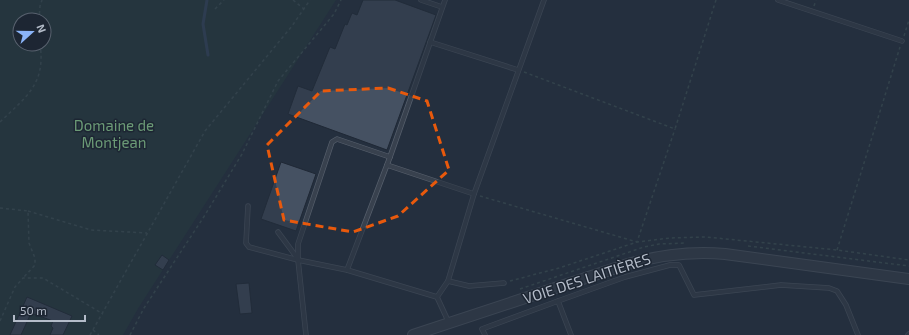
<svg xmlns="http://www.w3.org/2000/svg" width="909" height="335" viewBox="0 0 909 335" font-family="'Exo 2',sans-serif">
<rect width="100%" height="100%" fill="#242f3e"/>
<path fill="#263c3f" fill-rule="evenodd" d="M0 0H336L139 307 123 335H0ZM20 20H44V44H20Z"/>
<g fill="none" stroke-linecap="round" stroke-linejoin="round">
<path stroke="#394c67" stroke-width="3" d="M207 0 203 24 208 55"/>
</g>
<g fill="#455162" stroke="#1f2835">
<path d="M363 0H395L436 15 387 150 288 114 298 86 312 91 330 47 335 49 345 24 347 25 352 13 357 15Z"/>
<path d="M281 162 316 174 296 231 261 219Z"/>
<path d="M162 255 169 260 163 270 155 265Z"/>
<path d="M249 283 252 313 240 314 236 284Z"/>
<path d="M27 297 72 316 63 335H50L53 328 51 326 53 321 31 313 21 335H10Z"/>
</g>
<g fill="none" stroke-linecap="round" stroke-linejoin="round">
<g stroke="#565f6c" stroke-width="5.5">
<g id="service">
<path d="M421 0 442 7"/>
<path d="M445 0 390 157 347 270 437 297 449 323"/>
<path d="M778 0 902 41"/>
<path d="M430 42 518 70"/>
<path d="M387 165 474 194"/>
<path d="M248 206 246 243 249 247 298 260 347 270"/>
<path d="M278 232 298 259"/>
<path d="M448 281 469 286 504 283"/>
<path d="M437 297 448 281 474 194 544 0"/>
<path d="M306 335 298 260V244L332 142 337 139 390 157"/>
<path d="M485 335 482 329 558 301"/>
<path d="M571 335 558 301 625 277 670 265H679L694 295 781 285 829 288 837 291 846 305 858 335"/>
<path d="M908 335 909 334"/>
</g>
</g>
<g stroke="#565f6c" stroke-width="12">
<path id="tertiary" d="M413 335 628 264C660 255 692 251 725 254L909 279"/>
</g>
<g stroke="#44595c" stroke-width="1.5" stroke-dasharray="3 3" stroke-linecap="butt">
<path d="M293 0 304 9"/>
<path d="M814 6 816 0"/>
<path d="M215 9 224 0"/>
<path d="M39 20 40 6 42 0"/>
<path d="M904 36 909 20"/>
<path d="M524 72 675 129 716 0"/>
<path d="M0 122C26 97 46 84 40 44"/>
<path d="M480 196 637 242 675 129"/>
<path d="M0 208 28 211 29 243 35 258V265L24 277"/>
<path d="M28 211 91 230 147 233"/>
<path d="M748 246 909 266"/>
<path d="M837 250 900 47"/>
<path d="M510 281 559 268 637 242 670 238 706 237 837 250 909 260"/>
<path d="M520 289 644 247 659 244 686 243"/>
<path d="M0 321 15 287 23 278H43L103 314"/>
<path d="M93 330 99 335"/>
<path d="M90 335 205 131 292 26 310 0"/>
<path d="M130 335 144 308 205 215 242 154 278 81 334 14 341 0"/>
</g>
<use href="#service" stroke="#38414e" stroke-width="4"/>
<use href="#tertiary" stroke="#38414e" stroke-width="10"/>
</g>
<path d="M0 0H909V335H0ZM388 88 427 101 449 170 398 216 353 232 284 220 267 145 321 91Z" fill="#242f3e" fill-opacity=".55" fill-rule="evenodd"/>
<path fill="none" stroke="#e8590c" stroke-width="3" stroke-dasharray="8 5" stroke-linejoin="round" d="M388 88 427 101 449 170 398 216 353 232 284 220 267 145 321 91Z"/>
<g text-anchor="middle" stroke-width="3" stroke-linejoin="round" paint-order="stroke">
<g font-size="15" fill="#6b9a76" stroke="#1d2633">
<text x="114" y="131">Domaine de<tspan x="114" dy="17">Montjean</tspan></text>
</g>
<g font-size="15" fill="#b4bcc9" stroke="#1d2633">
<text transform="translate(587 279) rotate(-18)" y="5">VOIE DES LAITIÈRES</text>
</g>
</g>
<g transform="translate(32 32) rotate(69)"><circle r="19" fill="#1d2633" stroke="#59626f"/>
<path d="M0-3L7 15L0 10L-7 15Z" fill="#8ab4f8"/>
<text y="-6" font-size="11" font-weight="bold" text-anchor="middle" fill="#b4bcc9">N</text>
</g>
<path d="M14 315v6h71v-6" fill="none" stroke="#b4bcc9" stroke-width="2"/>
<text x="20" y="315" font-size="12" fill="#b4bcc9" stroke="#1d2633" stroke-width="3" paint-order="stroke">50 m</text>
</svg>
